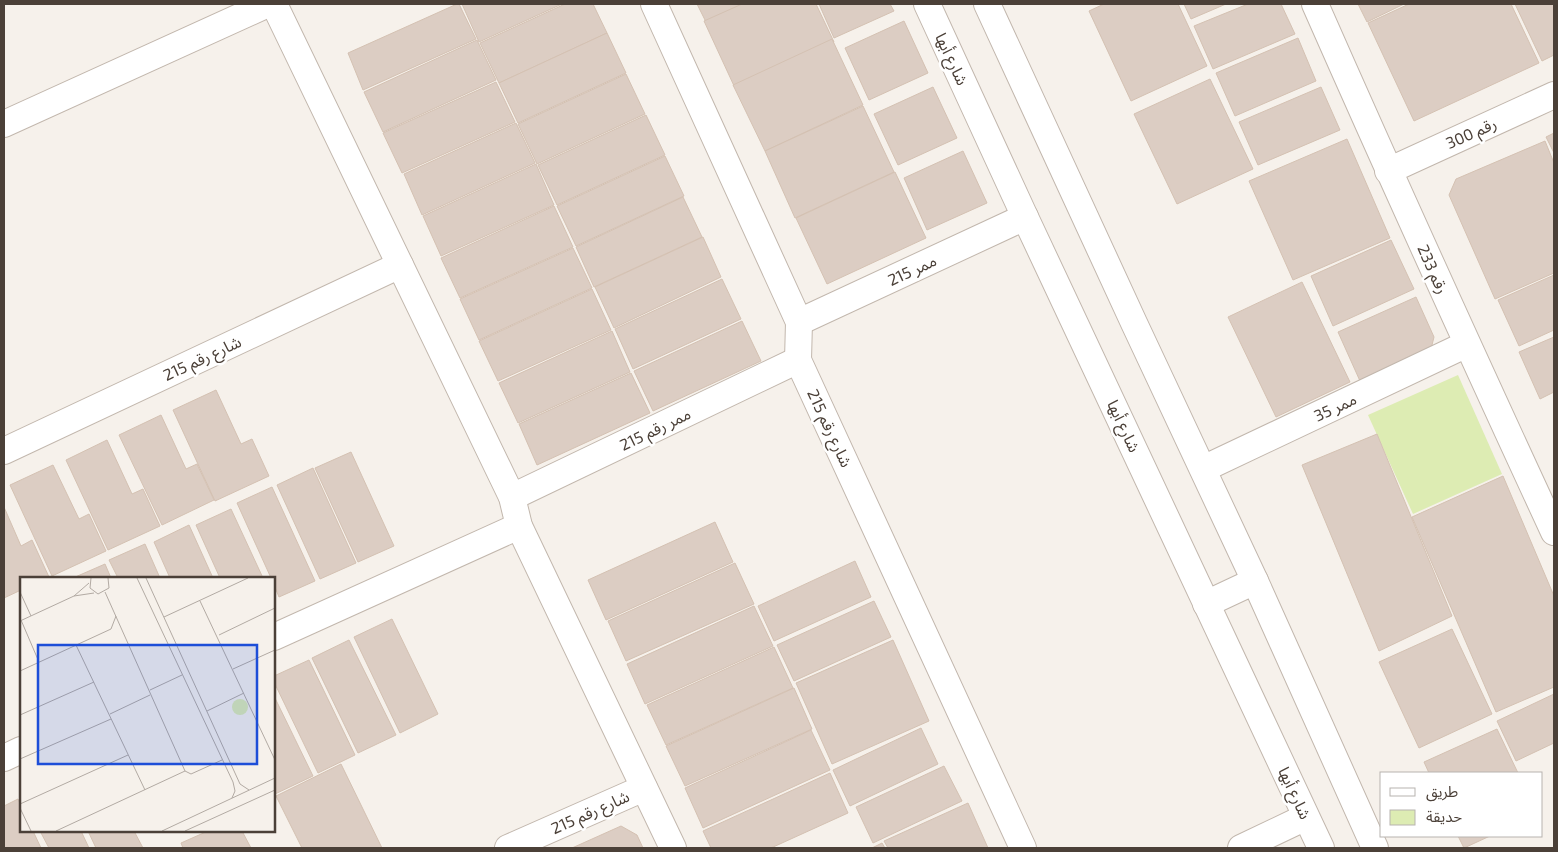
<svg xmlns="http://www.w3.org/2000/svg" width="1558" height="852" viewBox="0 0 1558 852" font-family="'Exo 2','Noto Sans Arabic',sans-serif">
<rect width="100%" height="100%" fill="#f6f1eb"/>
<path fill="#ddecb3" d="M1458 375 1502 474 1413 514 1368 415Z"/>
<g fill="#dccdc3" stroke="#d4c1b2">
<path d="M457 4H459L476 39 363 90 348 53Z"/>
<path d="M462 4H562L479 42Z"/>
<path d="M565 4H593L607 33 499 83 480 43Z"/>
<path d="M697 4H751L707 24Z"/>
<path d="M742 4H816L834 42 735 88 704 21Z"/>
<path d="M819 4H890L894 11 834 38Z"/>
<path d="M1104 4H1178L1207 66 1131 101 1089 11Z"/>
<path d="M1184 4H1226L1191 19Z"/>
<path d="M1248 4H1281L1295 34 1213 69 1194 26Z"/>
<path d="M1358 4H1404L1367 22Z"/>
<path d="M1409 4H1511L1539 63 1414 121 1368 23Z"/>
<path d="M1515 4H1554V55L1542 61Z"/>
<path d="M904 21 928 73 869 100 845 48Z"/>
<path d="M607 33 626 73 518 123 499 83Z"/>
<path d="M1298 38 1316 81 1235 116 1216 73Z"/>
<path d="M832 39 863 105 765 151 733 85Z"/>
<path d="M477 40 496 80 383 132 364 92Z"/>
<path d="M626 74 645 114 537 164 518 124Z"/>
<path d="M1210 79 1253 169 1177 204 1134 114Z"/>
<path d="M496 82 515 122 402 173 383 133Z"/>
<path d="M933 87 957 138 898 165 874 114Z"/>
<path d="M1321 87 1340 130 1258 165 1239 122Z"/>
<path d="M863 106 894 172 795 218 765 151Z"/>
<path d="M646 115 665 155 557 205 538 165Z"/>
<path d="M516 123 535 163 422 215 404 174Z"/>
<path d="M1554 133V153L1546 137Z"/>
<path d="M1347 139 1390 238 1293 280 1249 181Z"/>
<path d="M1545 141 1554 163V273L1495 299 1449 195 1456 179Z"/>
<path d="M963 151 987 203 927 230 904 178Z"/>
<path d="M665 156 684 196 576 246 557 206Z"/>
<path d="M536 164 554 205 441 256 423 216Z"/>
<path d="M895 172 926 238 827 284 796 218Z"/>
<path d="M683 197 702 237 594 287 576 247Z"/>
<path d="M554 206 573 247 460 298 441 258Z"/>
<path d="M703 237 721 277 614 328 595 287Z"/>
<path d="M1391 240 1414 289 1333 326 1311 276Z"/>
<path d="M573 248 592 288 479 340 460 299Z"/>
<path d="M1554 275V330L1519 346 1498 300Z"/>
<path d="M722 279 741 319 633 369 615 329Z"/>
<path d="M1302 282 1350 382 1276 417 1228 317Z"/>
<path d="M592 289 611 330 498 381 479 341Z"/>
<path d="M1416 297 1434 337 1431 349 1360 381 1338 332Z"/>
<path d="M742 321 761 361 653 411 634 371Z"/>
<path d="M612 331 630 372 518 423 499 383Z"/>
<path d="M1554 337V392L1540 399 1519 352Z"/>
<path d="M631 373 650 413 537 465 519 424Z"/>
<path d="M216 390 241 444 252 439 269 476 215 501 173 410Z"/>
<path d="M161 415 186 469 197 464 214 500 162 525 119 435Z"/>
<path d="M1377 434 1452 616 1379 651 1302 465Z"/>
<path d="M107 440 132 494 143 489 160 526 108 550 66 460Z"/>
<path d="M351 452 394 546 358 562 315 468Z"/>
<path d="M53 465 79 519 89 514 106 551 52 576 10 485Z"/>
<path d="M313 468 356 563 320 579 277 485Z"/>
<path d="M1503 476 1554 596V687L1496 712 1412 517Z"/>
<path d="M272 487 315 581 279 597 274 585V578H271L237 503Z"/>
<path d="M4 507 21 546 32 540 49 577 46 578H21V590L4 598Z"/>
<path d="M231 509 263 578H220L196 525Z"/>
<path d="M715 522 733 562 606 620 588 580Z"/>
<path d="M189 525 213 578H170L154 542Z"/>
<path d="M145 544 160 578H118L109 560Z"/>
<path d="M855 561 871 597 774 641 758 606Z"/>
<path d="M735 563 754 604 626 661 608 621Z"/>
<path d="M105 564 111 578H73Z"/>
<path d="M874 601 891 637 794 681 777 645Z"/>
<path d="M754 606 773 646 645 704 627 664Z"/>
<path d="M392 619 438 714 400 733 354 637Z"/>
<path d="M1452 629 1492 714 1419 748 1379 662Z"/>
<path d="M349 640 396 735 358 753 312 658Z"/>
<path d="M893 640 929 721 832 764 796 683Z"/>
<path d="M774 647 793 688 666 745 647 705Z"/>
<path d="M309 660 355 755 318 773 274 682V676Z"/>
<path d="M794 688 812 729 685 786 666 746Z"/>
<path d="M1554 694V743L1516 761 1497 721Z"/>
<path d="M274 696 313 776 275 794 274 791Z"/>
<path d="M921 728 938 764 850 806 833 770Z"/>
<path d="M1497 729 1518 773H1429L1424 762Z"/>
<path d="M811 730 830 770 703 828 685 788Z"/>
<path d="M341 764 382 848H302L276 796Z"/>
<path d="M944 766 962 801 873 843 856 807Z"/>
<path d="M830 773 848 813 771 848H711L703 831Z"/>
<path d="M18 799 21 806V831H33L41 848H4V806Z"/>
<path d="M968 803 988 848H888L884 841Z"/>
<path d="M621 826 637 835 643 848H572Z"/>
<path d="M40 831H81L89 848H49Z"/>
<path d="M88 831H134L143 848H96Z"/>
<path d="M208 831H242L251 848H183L181 843Z"/>
<path d="M1458 836H1490L1464 848Z"/>
<path d="M882 843 885 848H872Z"/>
</g>
<g fill="none" stroke-linecap="round" stroke-linejoin="round">
<g stroke="#c2b7ad" stroke-width="28">
<g id="minor">
<path d="M274 4 512 497 519 526 673 848"/>
<path d="M654 4 799 322 798 360 1023 848"/>
<path d="M927 4 1025 217 1321 848"/>
<path d="M987 4 1134 323 1255 581 1375 848"/>
<path d="M1315 4C1393 181 1473 357 1554 532"/>
<path d="M4 124 268 4"/>
<path d="M1388 171 1554 95"/>
<path d="M799 322 1025 217"/>
<path d="M4 451 400 265"/>
<path d="M1203 469 1467 344"/>
<path d="M512 497 798 360"/>
<path d="M1206 604 1255 581"/>
<path d="M274 637 519 526"/>
<path d="M4 758 21 750"/>
<path d="M508 848 644 788"/>
<path d="M1241 848 1306 817"/>
</g>
</g>
<use href="#minor" stroke="#fff" stroke-width="26"/>
</g>
<g text-anchor="middle" stroke-width="5" stroke-linejoin="round" paint-order="stroke">
<g font-size="16" fill="#4b4038" stroke="#fff">
<text transform="translate(952 59) rotate(65)" y="6">شارع أبها</text>
<text transform="translate(1471 133) rotate(-24)" y="6">رقم 300</text>
<text transform="translate(1433 269) rotate(66)" y="6">رقم 233</text>
<text transform="translate(912 270) rotate(-25)" y="6">ممر 215</text>
<text transform="translate(202 358) rotate(-25)" y="6">شارع رقم 215</text>
<text transform="translate(1335 407) rotate(-25)" y="6">ممر 35</text>
<text transform="translate(1124 426) rotate(65)" y="6">شارع أبها</text>
<text transform="translate(830 428) rotate(65)" y="6">شارع رقم 215</text>
<text transform="translate(655 429) rotate(-26)" y="6">ممر رقم 215</text>
<text transform="translate(1295 793) rotate(65)" y="6">شارع أبها</text>
<text transform="translate(590 812) rotate(-24)" y="6">شارع رقم 215</text>
</g>
</g>
<g transform="translate(20 577)">
<rect width="255" height="255" fill="#f6f1eb"/>
<path d="M212 130a8 8 0 1 1 16 0a8 8 0 1 1-16 0Z" fill="#ddecb3"/>
<path fill="none" stroke="#b2aaa3" stroke-width="1" d="M71 1 70 11 78 17 89 11 88 1M117 1 213 205 215 214 212 221M126 1 220 207 229 213M69 6 54 19 74 16M0 15 11 39M85 15 165 194M180 24 255 183M144 40 228 1M1 43 19 85M0 44 54 19M199 58 255 31M56 68 125 213M213 92 255 73M0 94 91 52 96 39M130 113 162 98M187 134 224 116M90 137 130 118M0 138 74 105M0 182 91 142M165 194 171 197 202 183M0 227 108 178M0 231 11 254M36 254 165 194M142 254 255 201M165 254 255 213"/>
<path fill="#1d4ed8" fill-opacity="0.15" stroke="#1d4ed8" stroke-width="2.5" d="M18 68H237V187H18Z"/>
<rect width="255" height="255" fill="none" stroke="#4b4038" stroke-width="2.5"/>
</g>
<rect width="1558" height="852" fill="none" stroke="#4b4038" stroke-width="10"/>
<rect x="1380" y="772" width="162" height="65" fill="#ffffff" stroke="#b7b3af"/>
<rect x="1390" y="788" width="25" height="8" fill="#ffffff" stroke="#b7b3af"/>
<text x="1426" y="797" font-size="15" fill="#4b4038">طريق</text>
<rect x="1390" y="810" width="25" height="15" fill="#ddecb3" stroke="#b7b3af"/>
<text x="1426" y="822" font-size="15" fill="#4b4038">حديقة</text>
</svg>
